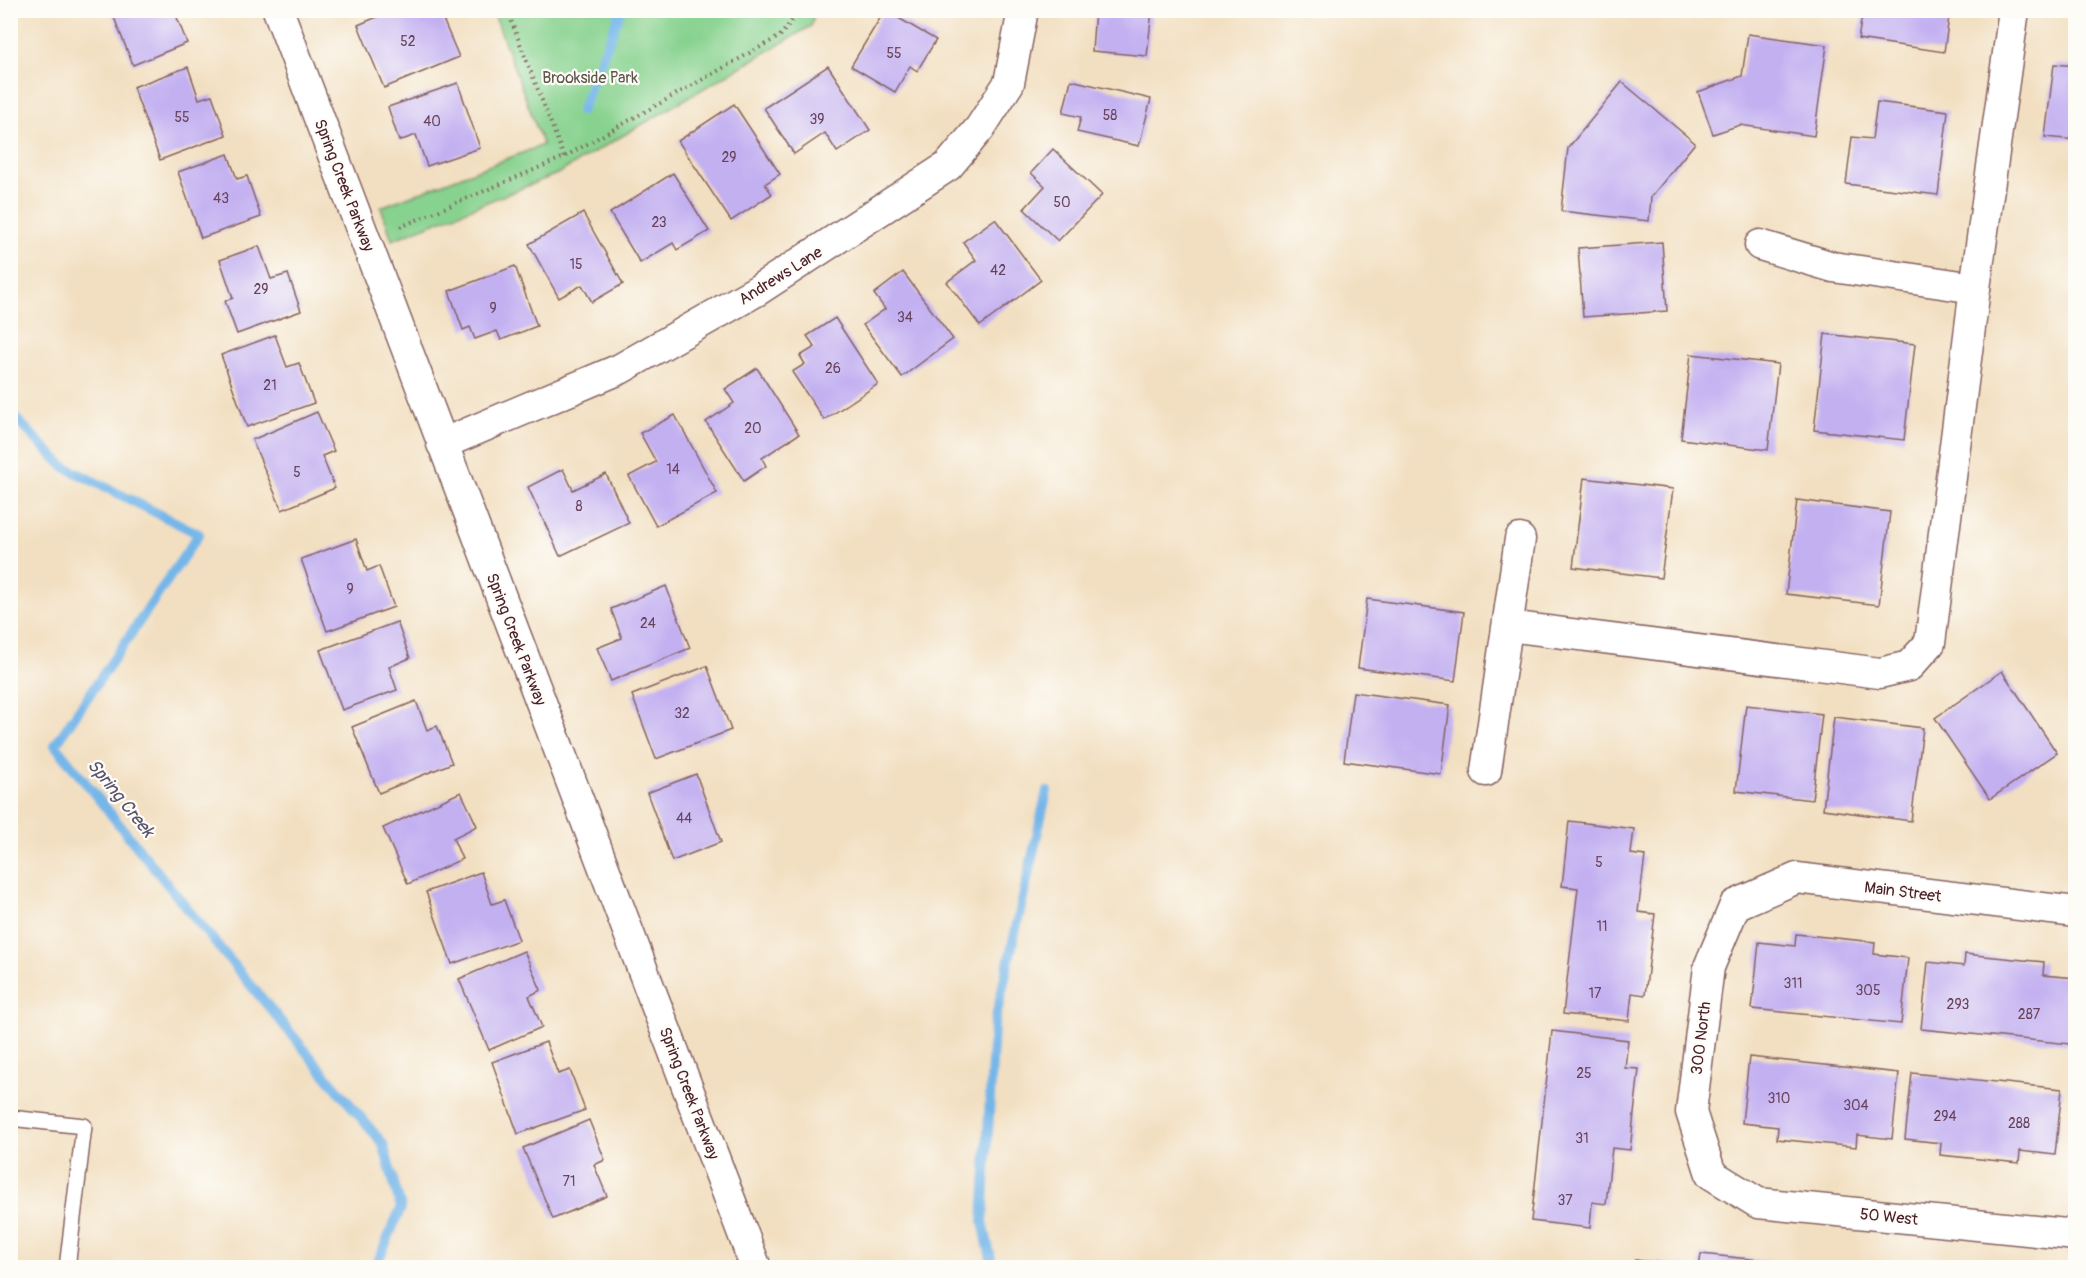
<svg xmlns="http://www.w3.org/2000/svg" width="2086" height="1278" viewBox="0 0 2086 1278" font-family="Pangolin,sans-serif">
<rect width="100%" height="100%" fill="#fdfcf7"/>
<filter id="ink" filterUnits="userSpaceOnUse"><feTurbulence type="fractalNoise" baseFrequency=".0167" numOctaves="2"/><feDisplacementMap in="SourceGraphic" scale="12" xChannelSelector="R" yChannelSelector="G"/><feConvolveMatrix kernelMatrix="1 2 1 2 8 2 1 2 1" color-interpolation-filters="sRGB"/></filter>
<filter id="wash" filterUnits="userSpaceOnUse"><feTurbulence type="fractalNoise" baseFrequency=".008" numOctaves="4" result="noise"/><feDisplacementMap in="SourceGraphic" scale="24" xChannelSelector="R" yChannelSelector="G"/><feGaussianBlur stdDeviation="1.35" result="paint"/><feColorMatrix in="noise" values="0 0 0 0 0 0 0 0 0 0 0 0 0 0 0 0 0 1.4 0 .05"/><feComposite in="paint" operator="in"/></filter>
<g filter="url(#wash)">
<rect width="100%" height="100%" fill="#f2dfc1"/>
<path fill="#87d28e" stroke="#68785c" stroke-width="1.5" d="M493 11V10L815 11 811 26 557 174 392 240 381 207 543 145Z"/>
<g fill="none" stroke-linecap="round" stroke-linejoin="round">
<g stroke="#74b6e9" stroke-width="10">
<path d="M581 111 621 10"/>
<path d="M10 413 63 466 199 534 55 745 194 917 383 1144 401 1208 375 1268"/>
<path d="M993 1268 983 1222 994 1026 1047 791"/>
</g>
</g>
<g id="blocks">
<g fill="#c3b0f1">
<path d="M111 10H174L187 43 133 65Z"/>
<path d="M394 10H439L459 57 384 88 358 25Z"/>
<path d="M885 10 936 40 917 71 910 66 895 92 851 66Z"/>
<path d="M1095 10H1152L1147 56 1092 51Z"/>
<path d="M1863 10H1950L1944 52 1858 39Z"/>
<path d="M1748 34 1827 45 1814 136 1740 125 1713 134 1698 92 1742 76Z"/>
<path d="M2054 64 2076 66V140L2045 137Z"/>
<path d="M828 66 870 130 837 152 825 133 794 154 764 108Z"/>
<path d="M188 67 199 99 212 95 226 135 160 160 133 87Z"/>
<path d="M1071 80 1151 99 1139 146 1077 132 1081 117 1063 113Z"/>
<path d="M1622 82 1695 143 1651 197 1649 221 1561 211 1568 148Z"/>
<path d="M458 83 480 148 427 166 416 135 399 141 388 107Z"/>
<path d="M1877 102 1948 111 1938 195 1846 184 1852 137 1872 139Z"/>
<path d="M734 104 780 174 765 184 772 194 731 221 678 141Z"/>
<path d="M1053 149 1102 195 1058 241 1024 209 1045 186 1031 173Z"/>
<path d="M228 154 237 179 247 176 261 217 201 238 178 172Z"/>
<path d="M673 173 709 231 677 250 673 243 640 263 610 213Z"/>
<path d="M583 213 623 284 592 302 582 285 559 298 529 244Z"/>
<path d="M995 219 1041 280 980 326 947 282 976 260 963 242Z"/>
<path d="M1662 242 1667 311 1583 317 1578 248Z"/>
<path d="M259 246 271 279 288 274 301 311 237 334 225 301 233 298 220 260Z"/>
<path d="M515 266 537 326 501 340 497 331 475 339 470 327 463 330 449 291Z"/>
<path d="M903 272 953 339 902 377 863 325 885 309 874 294Z"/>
<path d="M835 318 878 384 824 420 792 372 805 364 800 356 815 347 807 336Z"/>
<path d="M1825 334 1915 344 1904 440 1814 430Z"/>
<path d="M275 335 287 367 299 363 314 403 247 427 221 355Z"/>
<path d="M1691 354 1778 364 1768 450 1681 439Z"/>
<path d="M757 368 799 434 762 458 766 466 744 481 706 422 734 403 725 389Z"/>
<path d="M317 412 334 451 322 456 335 488 282 510 252 440Z"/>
<path d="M675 415 717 493 656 526 629 476 656 462 640 433Z"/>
<path d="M563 469 573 490 606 474 629 523 560 556 528 487Z"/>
<path d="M1584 478 1673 489 1661 578 1573 567Z"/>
<path d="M1797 500 1890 512 1879 605 1786 594Z"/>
<path d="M356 539 367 571 379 566 394 607 327 631 301 559Z"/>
<path d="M666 586 690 648 611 681 597 648 622 638 611 609Z"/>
<path d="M1367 599 1464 612 1455 681 1358 668Z"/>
<path d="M397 622 410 658 389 667 397 690 342 710 320 650Z"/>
<path d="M707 666 731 730 656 759 632 695Z"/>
<path d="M2002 671 2057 753 1990 799 1935 718Z"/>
<path d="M1353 692 1450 705 1441 774 1344 761Z"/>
<path d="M416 701 427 730 437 726 452 763 379 793 352 727Z"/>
<path d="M1746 705 1822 714 1812 800 1736 791Z"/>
<path d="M1834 717 1923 728 1911 821 1823 809Z"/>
<path d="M696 774 721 842 672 861 647 793Z"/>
<path d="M461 792 477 826 453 838 462 859 408 884 383 828Z"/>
<path d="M1569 821 1634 829 1631 854 1645 856 1638 912 1655 914 1645 995 1632 993 1629 1021 1563 1014 1578 888 1562 886Z"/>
<path d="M481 872 492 904 504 900 519 940 452 964 426 892Z"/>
<path d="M1796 934 1875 942 1874 954 1908 958 1901 1024 1752 1009 1759 942 1795 946Z"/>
<path d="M524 951 541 990 529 996 542 1027 489 1050 459 979Z"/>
<path d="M1965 954 2044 962 2043 975 2076 978 2070 1044 1921 1029 1928 962 1964 966Z"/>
<path d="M1552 1031 1628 1040 1625 1068 1639 1069 1630 1150 1612 1148 1606 1204 1592 1202 1590 1228 1531 1221Z"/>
<path d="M546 1042 558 1074 570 1070 585 1110 518 1134 492 1062Z"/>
<path d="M1749 1057 1899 1073 1892 1139 1857 1135 1856 1147 1777 1139 1778 1127 1742 1123Z"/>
<path d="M1912 1073 2062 1089 2055 1155 2020 1151 2019 1163 1940 1155 1941 1143 1905 1139Z"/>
<path d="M589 1120 605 1160 594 1165 607 1196 553 1219 523 1148Z"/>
<path d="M1701 1254 1769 1261 1768 1268H1699Z"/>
<path d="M1635 1260 1687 1266V1268H1634Z"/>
</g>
</g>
</g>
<g filter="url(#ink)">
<use href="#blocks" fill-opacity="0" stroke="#856260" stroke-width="1.5"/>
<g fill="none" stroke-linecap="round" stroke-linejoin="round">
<g stroke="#856260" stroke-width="18">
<path id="service" d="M10 1118 84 1126 67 1268"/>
</g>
<g stroke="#856260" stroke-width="33">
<g id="minor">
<path d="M278 10 756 1268"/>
<path d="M1760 245 1833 267 1975 288"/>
<path d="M442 444 620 369 758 290 948 166 980 128 1009 83 1023 10"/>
<path d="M1508 626 1880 673 1909 666 1930 643 1975 288 2014 10"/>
<path d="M1486 771 1520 539"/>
<path d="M2076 912 1797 878 1735 905 1709 967 1691 1112 1711 1174 1758 1203 2076 1235"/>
</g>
</g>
<g stroke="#856260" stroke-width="4" stroke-dasharray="1.5 4.5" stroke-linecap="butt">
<path d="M507 10 564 157"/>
<path d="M400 227 564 157 780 36 800 10"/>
</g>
<use href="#service" stroke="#fff" stroke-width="15"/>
<use href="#minor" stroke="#fff" stroke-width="30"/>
</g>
</g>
<g text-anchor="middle" stroke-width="4.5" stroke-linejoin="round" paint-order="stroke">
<g font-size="14" fill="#68435c">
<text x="408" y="46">52</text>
<text x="894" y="58">55</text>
<text x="1110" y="120">58</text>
<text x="182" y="122">55</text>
<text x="817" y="124">39</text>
<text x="432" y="126">40</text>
<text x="729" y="162">29</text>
<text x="221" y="203">43</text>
<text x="1062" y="207">50</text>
<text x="659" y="227">23</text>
<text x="576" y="269">15</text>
<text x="998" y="275">42</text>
<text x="261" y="294">29</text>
<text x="493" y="313">9</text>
<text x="905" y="322">34</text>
<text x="833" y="373">26</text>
<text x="270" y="390">21</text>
<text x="753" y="433">20</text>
<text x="673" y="474">14</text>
<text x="297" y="477">5</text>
<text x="579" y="511">8</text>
<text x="350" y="594">9</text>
<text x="648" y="628">24</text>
<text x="682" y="718">32</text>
<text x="684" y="823">44</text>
<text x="1599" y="867">5</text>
<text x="1602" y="931">11</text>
<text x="1793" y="988">311</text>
<text x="1868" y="995">305</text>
<text x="1595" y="998">17</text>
<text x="1958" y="1009">293</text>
<text x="2029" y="1019">287</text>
<text x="1584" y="1078">25</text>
<text x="1779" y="1103">310</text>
<text x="1856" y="1110">304</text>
<text x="1945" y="1121">294</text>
<text x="2019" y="1128">288</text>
<text x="1582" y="1143">31</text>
<text x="569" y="1186">71</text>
<text x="1565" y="1205">37</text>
</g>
<g font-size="16" fill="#5c5549" stroke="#fdfcf7">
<text x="590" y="83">Brookside Park</text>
</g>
<g font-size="16" fill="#4a1f2b" stroke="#fdfcf7">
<text transform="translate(345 185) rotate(69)" y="6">Spring Creek Parkway</text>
<text transform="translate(780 275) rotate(-32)" y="6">Andrews Lane</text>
<text transform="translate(517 639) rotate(69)" y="6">Spring Creek Parkway</text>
<text transform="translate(1903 891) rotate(7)" y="6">Main Street</text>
<text transform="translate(1700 1038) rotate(-83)" y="6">300 North</text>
<text transform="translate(690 1093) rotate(69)" y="6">Spring Creek Parkway</text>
<text transform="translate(1889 1216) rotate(6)" y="6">50 West</text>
</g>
<g font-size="18" font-style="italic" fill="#59546e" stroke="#fdfcf7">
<text transform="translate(121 798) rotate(51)" y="6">Spring Creek</text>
</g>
</g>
<rect width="2086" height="1278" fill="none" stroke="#fdfcf7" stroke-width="36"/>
</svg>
